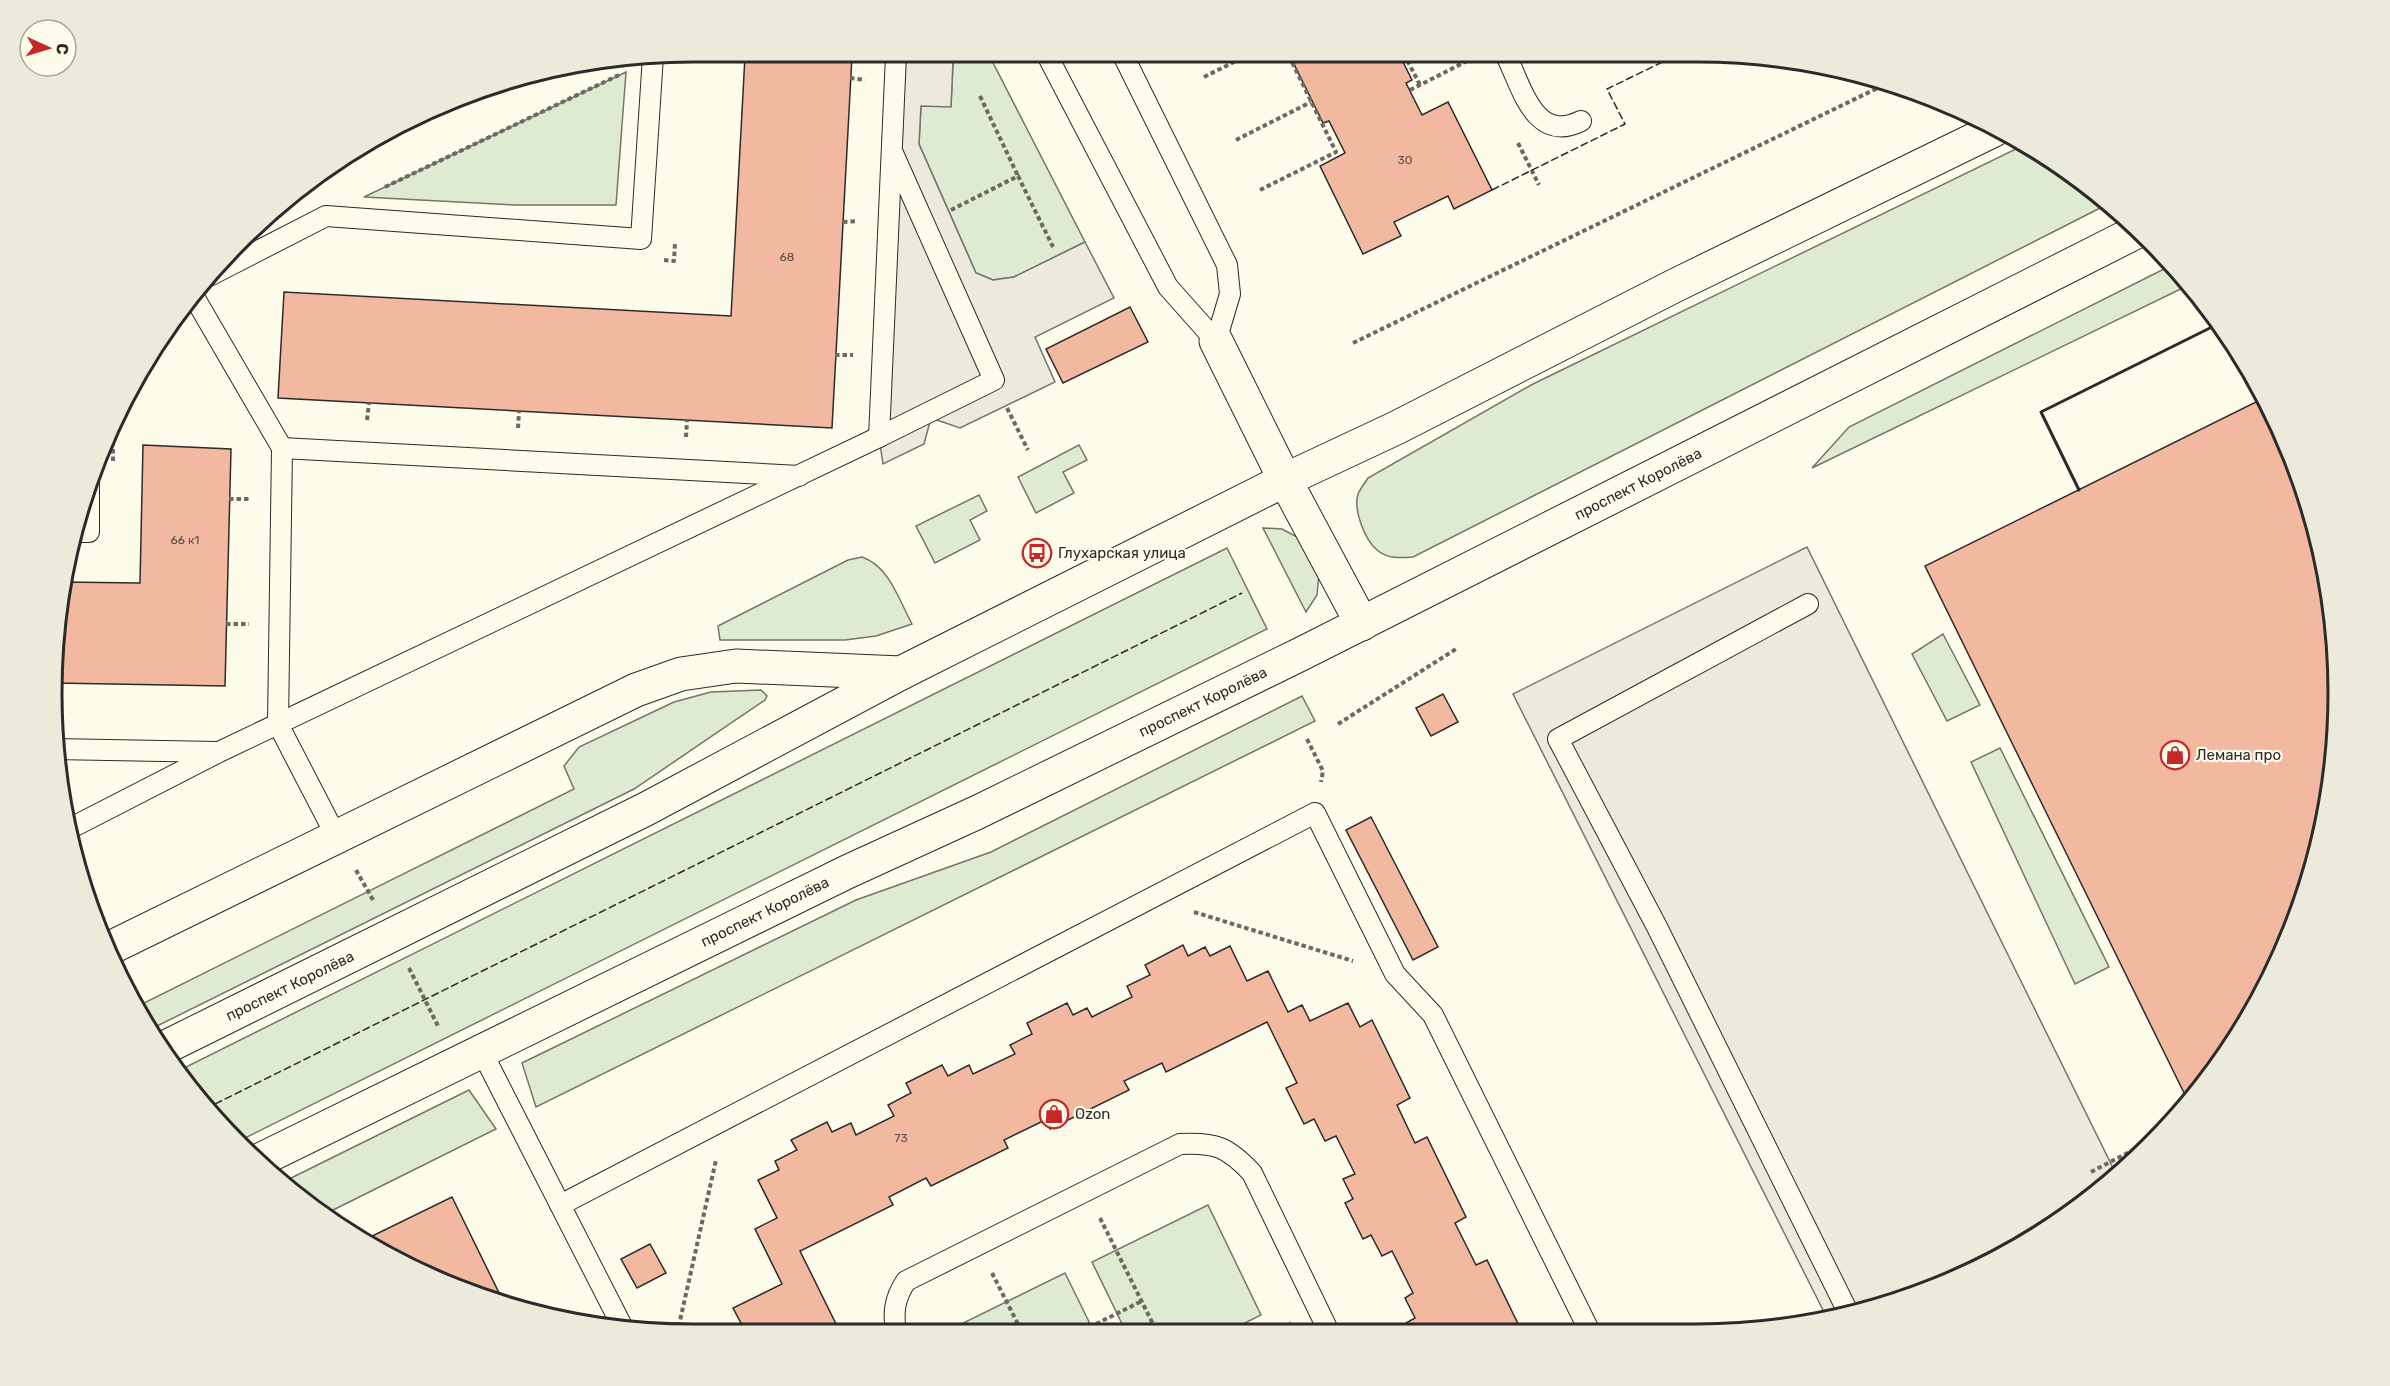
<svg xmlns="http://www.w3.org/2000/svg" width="2390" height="1386" viewBox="0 0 2390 1386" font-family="Rubik,sans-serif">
<rect width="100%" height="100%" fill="#fdfbea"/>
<g fill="#deebd1" stroke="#74746e" stroke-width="1.5">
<path d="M937 55H989L1085 242 1014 277 993 280 976 273 919 144 921 105 951 106 953 63 937 62Z"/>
<path d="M626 72 616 205H515L364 197Z"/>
<path d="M2024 145 2053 159 2108 204 1413 557C1401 558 1387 559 1377 550 1365 540 1353 510 1358 494 1360 489 1365 483 1368 478L1533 384Z"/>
<path d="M2172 265 2189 285 1812 468 1849 427Z"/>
<path d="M1079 445 1087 460 1063 472 1074 493 1036 513 1018 477Z"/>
<path d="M979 495 987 511 970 520 980 540 935 563 916 526Z"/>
<path d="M1263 528 1282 529 1299 538 1319 574 1317 595 1306 612Z"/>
<path d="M1227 548 1267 629 239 1141 210 1116 178 1071Z"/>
<path d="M862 557C889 566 899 600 912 624L876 636 845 640H720L718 626 848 560Z"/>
<path d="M1943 634 1980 705 1947 721 1912 654Z"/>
<path d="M761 690 767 696 765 700 634 789 149 1030 134 1008 574 789 564 766 579 747 674 702 711 692Z"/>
<path d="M1302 696 1315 721 536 1107 522 1063 856 900 991 852Z"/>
<path d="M2000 748 2109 967 2075 984 1971 762Z"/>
<path d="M469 1090 496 1129 323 1215 285 1181Z"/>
<path d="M1208 1205 1261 1315 1223 1334H1127L1092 1262Z"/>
<path d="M1065 1273 1095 1334H953L951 1329Z"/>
</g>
<g fill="#eceadb" stroke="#74746e" stroke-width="1.5">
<path d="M896 55H937V62H953L951 107 921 106 919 144 976 273 993 280 1014 277 1085 242 1114 298 1035 337 1055 382 960 428 931 418 924 444 883 464 879 437Z"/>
<path d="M1807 547 2116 1174 2018 1249 1903 1301 1826 1316 1513 694Z"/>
</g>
<g fill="#f2b8a0" stroke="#2b2b2b" stroke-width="1.5">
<path d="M1289 54H1399L1412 80 1406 83 1422 115 1448 102 1492 190 1454 209 1448 196 1394 222 1401 236 1363 254 1320 166 1345 153 1329 121 1323 123Z"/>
<path d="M745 56H852L832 428 278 398 284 292 731 316Z"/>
<path d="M1130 307 1148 342 1063 383 1046 349Z"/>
<path d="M2264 398 2290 447 2327 567 2339 693 2327 818 2290 938 2231 1049 2188 1101 1925 566Z"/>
<path d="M143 445 231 449 225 686 54 683 56 610 62 582 140 583Z"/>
<path d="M1443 694 1458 722 1431 736 1416 708Z"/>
<path d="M1371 817 1438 947 1413 960 1346 830Z"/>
<path d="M1183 945 1188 956 1205 947 1210 956 1230 946 1247 981 1268 971 1288 1012 1302 1005 1310 1021 1348 1003 1360 1027 1372 1020 1410 1098 1397 1105 1415 1143 1427 1137 1466 1217 1455 1223 1476 1265 1487 1260 1523 1334H1412L1406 1323 1415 1318 1405 1298 1413 1293 1392 1251 1382 1256 1371 1235 1363 1239 1345 1203 1353 1199 1343 1179 1355 1174 1336 1136 1325 1141 1314 1119 1304 1124 1286 1088 1297 1083 1267 1022 1166 1072 1162 1063 1124 1081 1129 1090 1050 1129 1045 1120 1004 1140 1008 1148 931 1186 926 1178 889 1197 893 1205 800 1251 841 1334H730L743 1327 733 1308 782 1284 755 1229 777 1218 758 1180 779 1170 775 1161 797 1150 791 1140 827 1122 832 1132 851 1123 856 1135 894 1116 888 1105 911 1093 906 1083 942 1065 948 1076 969 1065 973 1074 1015 1054 1010 1045 1032 1034 1027 1023 1067 1003 1073 1015 1087 1008 1092 1017 1132 997 1127 986 1150 975 1145 965Z"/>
<path d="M452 1197 505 1305 487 1301 364 1240Z"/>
<path d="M650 1244 666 1273 637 1288 621 1259Z"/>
</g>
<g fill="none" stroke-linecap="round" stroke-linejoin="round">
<g stroke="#2b2b2b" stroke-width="22">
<g id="service">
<path d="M1505 53C1522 87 1534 144 1581 121"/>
<path d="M1047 55 1168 287 1216 341"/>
<path d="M1123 55 1227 265 1230 294 1216 341"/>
<path d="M892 151 994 380 879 437 896 55"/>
<path d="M209 276 326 216 641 239 653 56"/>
<path d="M193 295 282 448 278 724 336 836"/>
<path d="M282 448 799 476"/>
<path d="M72 532H89V483"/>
<path d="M1808 604 1558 739 1657 927 1848 1312"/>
<path d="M54 749 217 752"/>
<path d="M67 830 219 752 879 437"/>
<path d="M481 1050 623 1328"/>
<path d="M560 1205 1315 813 1395 974 1433 1015 1591 1334"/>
<path d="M896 1334C893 1313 894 1299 906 1281L1180 1144C1215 1142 1228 1147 1252 1173L1330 1334"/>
</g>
</g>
<g stroke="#2b2b2b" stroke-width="35">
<g id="minor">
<path d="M1216 341 1285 480 1362 624"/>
<path d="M106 950 636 690 681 674 736 666 901 673"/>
</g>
</g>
<g stroke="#2b2b2b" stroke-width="35">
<g id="tertiary">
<path d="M162 1049 646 809 901 673 1285 480 1396 428 1676 285 1994 130"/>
<path d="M260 1160 847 872 978 812 1303 653 2140 230"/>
</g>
</g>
<g stroke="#6a6964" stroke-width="4" stroke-dasharray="4.5 3" stroke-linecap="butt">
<path d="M1618 53 1632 57 1649 53"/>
<path d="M1404 54 1420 85"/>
<path d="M1204 77 1250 54"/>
<path d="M850 78 865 80"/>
<path d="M1410 90 1473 58"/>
<path d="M980 96 1018 176"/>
<path d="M1236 140 1311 102"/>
<path d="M1518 143 1539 185"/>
<path d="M385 187 619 75"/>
<path d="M1260 190 1336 152 1288 54"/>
<path d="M951 210 1018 176 1053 247"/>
<path d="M843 222 857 221"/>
<path d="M664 260 674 261 675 243"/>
<path d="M1353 343 1890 82"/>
<path d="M835 355H853"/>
<path d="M1007 408 1028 450"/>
<path d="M367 420 369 403"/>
<path d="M518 428 519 411"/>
<path d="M686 437 687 420"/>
<path d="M113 461V420"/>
<path d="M229 499H249"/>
<path d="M226 624H249"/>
<path d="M1338 724 1456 649"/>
<path d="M1307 739 1323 771 1321 782"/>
<path d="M356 870 373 900"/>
<path d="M1194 912 1353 961"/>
<path d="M409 968 439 1028"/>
<path d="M2091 1172 2160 1136"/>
<path d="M1100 1218 1158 1334"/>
<path d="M992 1273 1023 1334"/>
<path d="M677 1334 716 1160"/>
<path d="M1076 1334 1142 1301"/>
<path d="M1270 1334 1291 1323"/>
</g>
<use href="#service" stroke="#fdfbea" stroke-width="20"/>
<use href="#minor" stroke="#fdfbea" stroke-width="33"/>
<use href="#tertiary" stroke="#fdfbea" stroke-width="33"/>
<g stroke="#2b2b2b" stroke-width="1.5" stroke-dasharray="8 3" stroke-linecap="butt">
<path d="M1492 190 1625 124 1607 89 1681 53"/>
<path d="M205 1109 1242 593"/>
</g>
<path stroke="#2b2b2b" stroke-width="3" d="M2079 490 2041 412 2220 323"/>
</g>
<defs>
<g id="bus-ring" transform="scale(1.5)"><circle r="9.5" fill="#fdfbea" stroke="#c62828" stroke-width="1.5"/><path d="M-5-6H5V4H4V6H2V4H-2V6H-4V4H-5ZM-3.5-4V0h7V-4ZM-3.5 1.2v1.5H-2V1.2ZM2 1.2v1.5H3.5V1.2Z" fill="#c62828"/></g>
<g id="shop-ring" transform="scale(1.5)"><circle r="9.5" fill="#fdfbea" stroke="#c62828" stroke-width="1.5"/><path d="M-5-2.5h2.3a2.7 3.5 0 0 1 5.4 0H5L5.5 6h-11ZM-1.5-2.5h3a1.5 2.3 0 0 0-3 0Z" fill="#c62828"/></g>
</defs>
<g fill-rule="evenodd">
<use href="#bus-ring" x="1037" y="553"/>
<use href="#shop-ring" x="2175" y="755"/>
<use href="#shop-ring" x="1054" y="1114"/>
</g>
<g text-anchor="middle" stroke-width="4.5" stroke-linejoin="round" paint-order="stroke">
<g font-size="12" fill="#5d4e48">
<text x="1405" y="164">30</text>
<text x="787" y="261">68</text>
<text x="185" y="544">66 к1</text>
<text x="901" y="1142">73</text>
</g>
<g font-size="15" fill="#2b2b2b" stroke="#fdfbea">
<text transform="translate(1638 484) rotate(-27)" y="5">проспект Королёва</text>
<text transform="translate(1203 702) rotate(-26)" y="5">проспект Королёва</text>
<text transform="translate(765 912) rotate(-26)" y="5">проспект Королёва</text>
<text transform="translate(290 986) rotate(-26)" y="5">проспект Королёва</text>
</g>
<g font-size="15" fill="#2b2b2b" stroke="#fdfbea" text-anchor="start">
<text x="1058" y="558">Глухарская улица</text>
<text x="2196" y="760">Лемана про</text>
<text x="1075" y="1119">Ozon</text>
</g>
</g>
<path d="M0 0H2390V1386H0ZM693 62H1697A631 631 0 0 1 2328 693V693A631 631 0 0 1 1697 1324H693A631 631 0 0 1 62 693V693A631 631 0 0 1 693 62Z" fill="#eceadb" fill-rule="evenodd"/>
<path fill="none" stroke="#2b2b2b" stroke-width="3" d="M693 62H1697A631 631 0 0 1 2328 693V693A631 631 0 0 1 1697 1324H693A631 631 0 0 1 62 693V693A631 631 0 0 1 693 62Z"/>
<g transform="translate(48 48) rotate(94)"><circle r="28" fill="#fdfbea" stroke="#a9a89e" stroke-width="1.5"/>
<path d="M0-4.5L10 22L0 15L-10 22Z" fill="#c62828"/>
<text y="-9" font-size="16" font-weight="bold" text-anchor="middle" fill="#2b2b2b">С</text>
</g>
</svg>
